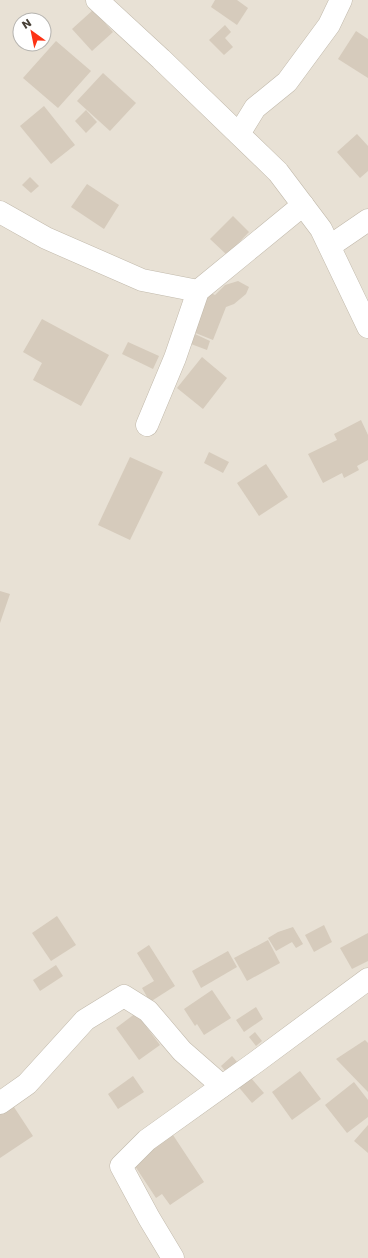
<svg xmlns="http://www.w3.org/2000/svg" width="368" height="1258" viewBox="0 0 368 1258" font-family="Poppins,sans-serif">
<rect width="100%" height="100%" fill="#f4f0e7"/>
<path fill="#e8e1d5" fill-rule="evenodd" d="M0 0H368V1258H0ZM20 20H44V44H20Z"/>
<g fill="#d6cbbc">
<path d="M215 0H237L248 8 237 25 211 7Z"/>
<path d="M93 10 113 32 92 51 72 29Z"/>
<path d="M225 25 231 32 225 38 233 47 224 55 209 40Z"/>
<path d="M356 31 368 39V78L338 59Z"/>
<path d="M56 41 91 71 58 108 23 78Z"/>
<path d="M103 73 136 103 110 131 77 101Z"/>
<path d="M44 106 75 145 51 164 20 126Z"/>
<path d="M86 110 97 122 86 133 75 121Z"/>
<path d="M357 134 368 146V171L360 178 337 152Z"/>
<path d="M30 177 39 186 31 193 22 185Z"/>
<path d="M87 184 119 205 104 229 71 207Z"/>
<path d="M233 216 249 232 227 255 210 239Z"/>
<path d="M238 281 249 287 246 294 234 304 226 307 213 340 193 332 209 292 215 295 225 285Z"/>
<path d="M42 319 109 355 81 406 33 380 42 363 23 352Z"/>
<path d="M195 334 210 341 207 350 191 344Z"/>
<path d="M128 342 159 356 153 369 122 354Z"/>
<path d="M202 357 227 378 203 409 177 388Z"/>
<path d="M361 420 368 435V460L357 466 359 470 344 478 342 473 323 483 308 454 337 440 334 434Z"/>
<path d="M209 452 229 462 223 473 204 463Z"/>
<path d="M130 457 163 472 130 540 98 525Z"/>
<path d="M266 464 288 497 259 516 237 483Z"/>
<path d="M0 591 10 594 0 623Z"/>
<path d="M57 916 76 945 51 961 32 933Z"/>
<path d="M324 925 332 942 314 952 305 935Z"/>
<path d="M293 927 303 944 296 948 292 942 276 951 268 938 278 932Z"/>
<path d="M368 933V961L352 969 340 948Z"/>
<path d="M268 940 280 963 247 981 234 958Z"/>
<path d="M149 945 175 986 150 1002 142 988 154 981 137 953Z"/>
<path d="M228 951 237 967 201 988 192 971Z"/>
<path d="M56 965 63 976 40 991 33 980Z"/>
<path d="M212 990 231 1018 204 1035 197 1024 195 1026 184 1009Z"/>
<path d="M256 1007 263 1019 244 1032 236 1020Z"/>
<path d="M136 1013 160 1045 139 1060 116 1028Z"/>
<path d="M255 1032 262 1041 256 1046 249 1037Z"/>
<path d="M365 1040 368 1043V1092L336 1059Z"/>
<path d="M232 1056 264 1093 252 1103 221 1066Z"/>
<path d="M300 1071 321 1099 292 1120 272 1092Z"/>
<path d="M133 1076 144 1092 118 1109 108 1094Z"/>
<path d="M354 1082 368 1100V1117L347 1133 325 1105Z"/>
<path d="M10 1101 33 1136 0 1158V1108Z"/>
<path d="M368 1125V1153L354 1141Z"/>
<path d="M173 1135 204 1182 170 1205 162 1194 156 1198 133 1163Z"/>
</g>
<g fill="none" stroke-linecap="round" stroke-linejoin="round">
<g stroke="#c2baac" stroke-width="23">
<g id="minor">
<path d="M97 0 161 59 278 172 321 229 368 327"/>
<path d="M239 134 255 108 287 82 329 25 341 0"/>
<path d="M0 212 46 238 142 280 198 291"/>
<path d="M330 246 368 220"/>
<path d="M147 425 175 358 198 291 303 205"/>
<path d="M0 1103 27 1084 85 1020 124 996 148 1011 182 1051 222 1086"/>
<path d="M173 1258 149 1218 121 1166 147 1140 256 1062 368 979"/>
</g>
</g>
<use href="#minor" stroke="#fff" stroke-width="22"/>
</g>
<g transform="translate(32 32) rotate(327)"><circle r="19" fill="#ffffff" stroke="#b5b3af"/>
<path d="M0-3L7 15L0 10L-7 15Z" fill="#fd3315"/>
<text y="-6" font-size="11" font-weight="bold" text-anchor="middle" fill="#474036">N</text>
</g>
</svg>
